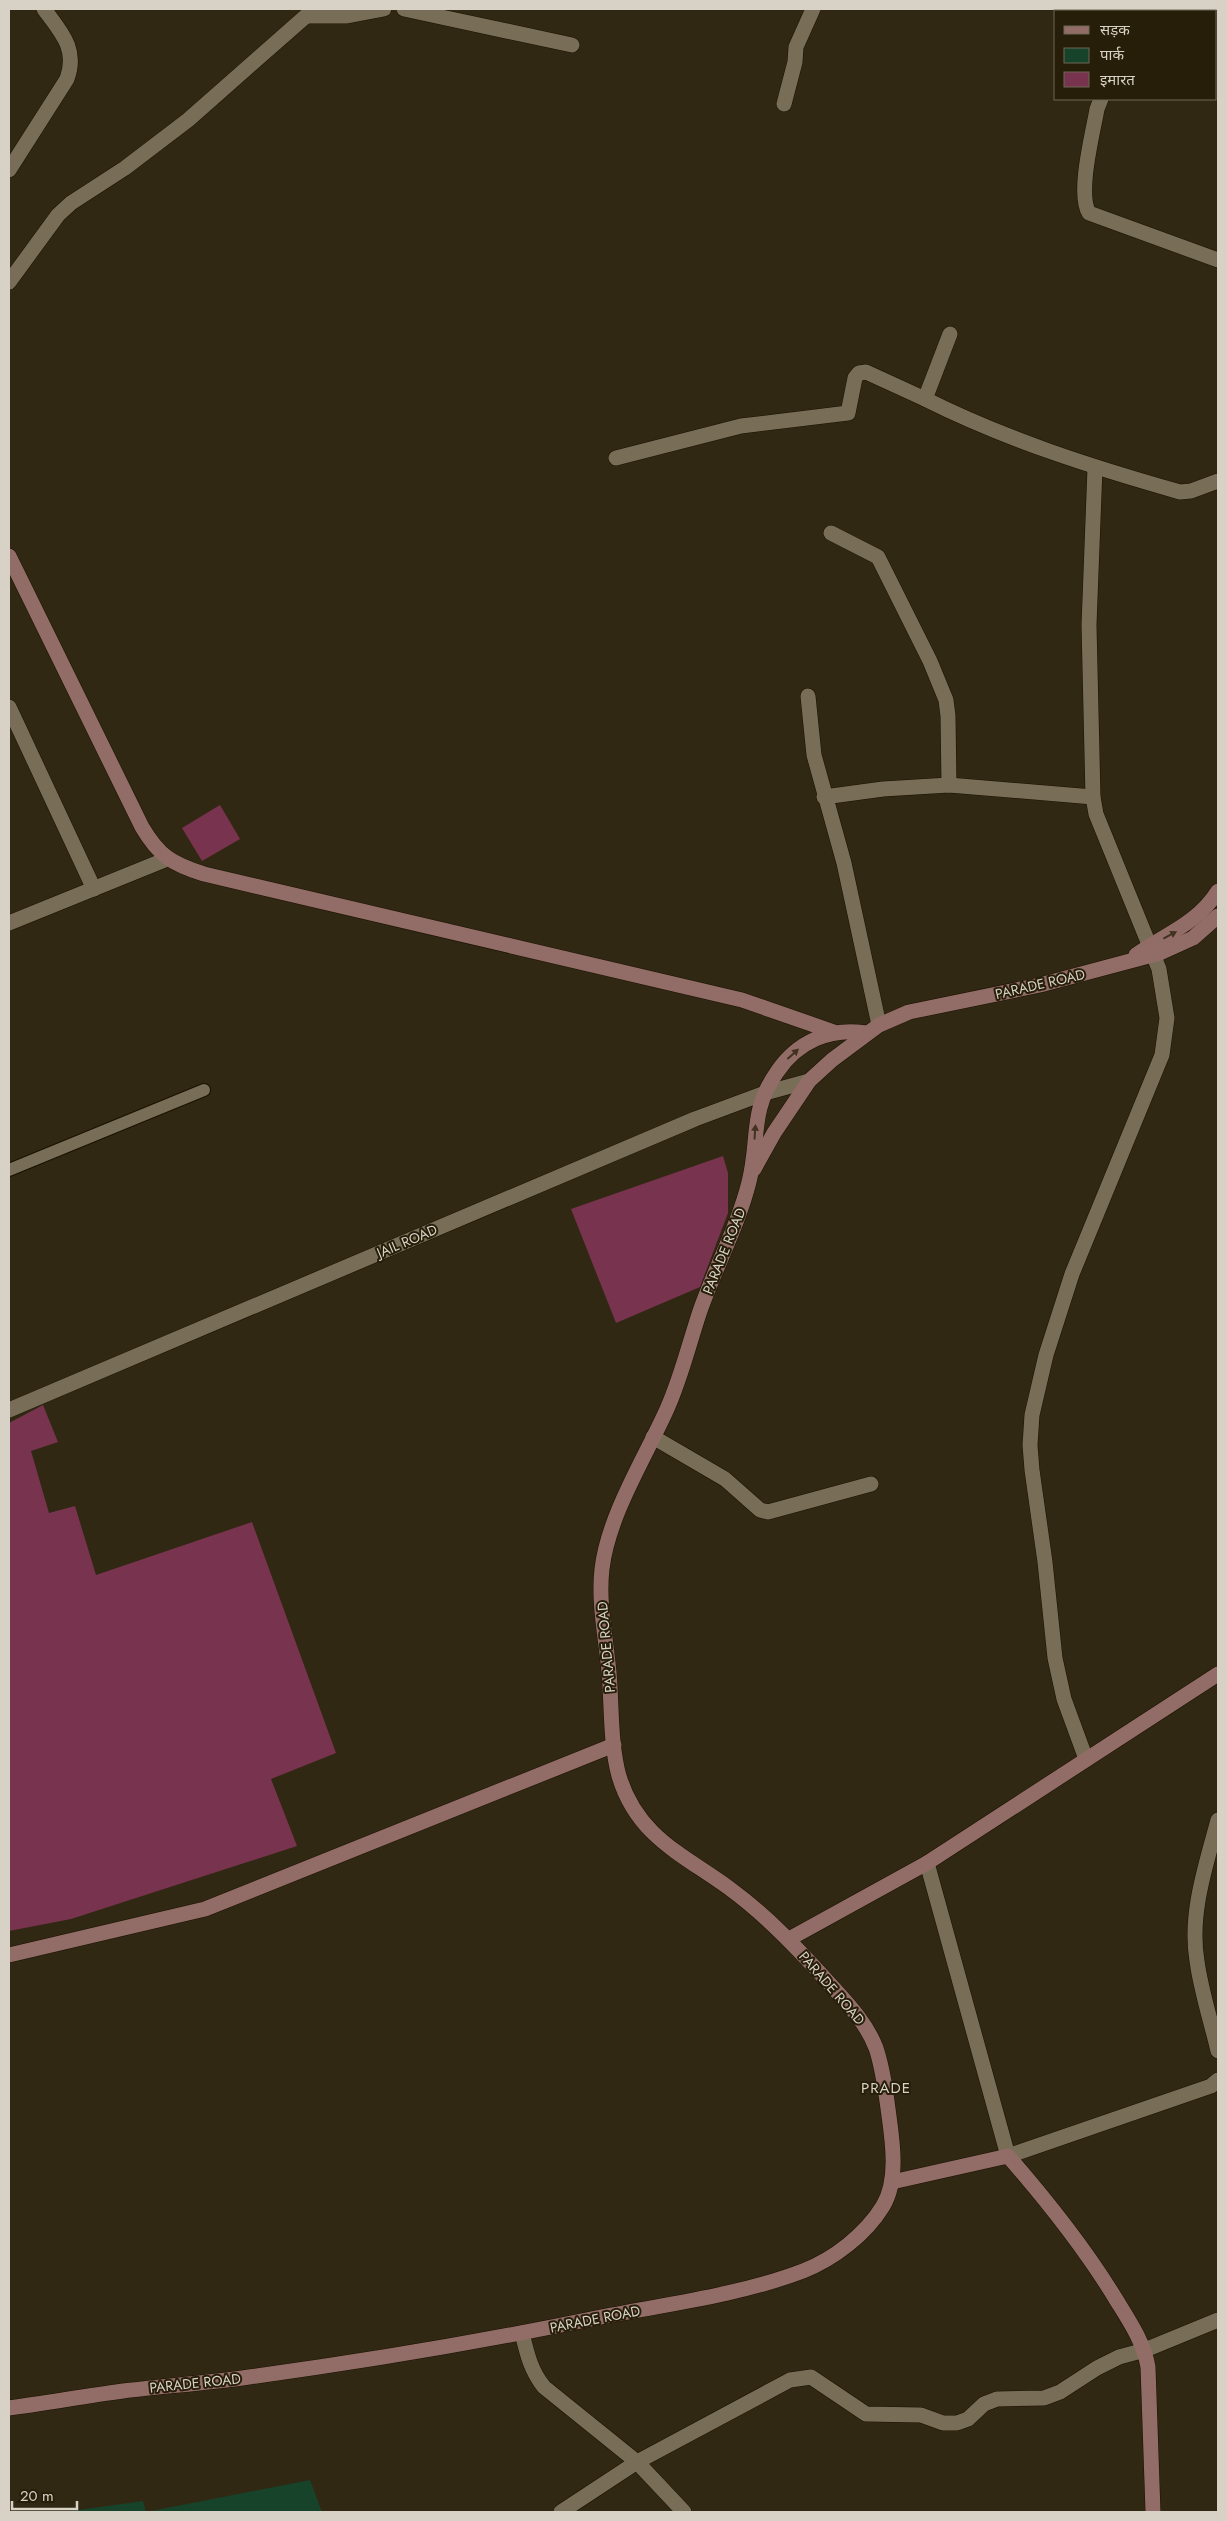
<svg xmlns="http://www.w3.org/2000/svg" width="1227" height="2521" viewBox="0 0 1227 2521" font-family="Jost,'Noto Sans Devanagari',sans-serif">
<rect width="100%" height="100%" fill="#312813"/>
<path fill="#17432b" d="M310 2480 322 2512H64L143 2501 146 2512Z"/>
<g fill="#78334e">
<path d="M220 805 240 839 202 861 182 828Z"/>
<path d="M723 1156 728 1173V1213L700 1287 616 1323 571 1209Z"/>
<path d="M43 1405 58 1442 31 1451 49 1513 75 1506 96 1575 252 1522 336 1753 271 1779 297 1846 71 1919 9 1931V1423Z"/>
</g>
<g fill="none" stroke-linecap="round" stroke-linejoin="round">
<g stroke="#191100" stroke-width="14">
<path id="lane" d="M9 1170 204 1090"/>
</g>
<g stroke="#191100" stroke-width="16">
<g id="street">
<path d="M404 9 572 45"/>
<path d="M1133 11 1134 9"/>
<path d="M307 16H347L384 9"/>
<path d="M1101 99 1097 109C1093 133 1077 193 1089 213L1218 260"/>
<path d="M784 104 795 62 796 47 813 9"/>
<path d="M9 170 67 79C78 49 61 32 44 9"/>
<path d="M9 282 58 215 71 203 125 168 188 120 314 9"/>
<path d="M950 334 925 399C1007 440 1092 467 1180 492L1191 491 1218 481"/>
<path d="M616 458 741 426 848 413 855 378 859 373 866 372 925 399"/>
<path d="M831 533 878 557 930 661 946 700 948 716 949 785"/>
<path d="M808 696 814 755 844 863 879 1025"/>
<path d="M9 707 94 889"/>
<path d="M824 797 883 789 949 785 1093 797"/>
<path d="M9 923 167 859"/>
<path d="M9 1410 695 1119 765 1093 809 1081"/>
<path d="M653 1437 725 1479 760 1510 768 1512 871 1484"/>
<path d="M1086 1759 1064 1699 1055 1658 1045 1562 1032 1470 1030 1445 1032 1415 1046 1355 1072 1274 1162 1055 1167 1018 1159 969 1096 814 1093 797 1089 625 1095 468"/>
<path d="M1218 1820C1206 1865 1189 1914 1197 1961 1201 1991 1211 2021 1218 2051"/>
<path d="M927 1863 1008 2156 1211 2086 1218 2080"/>
<path d="M522 2333C527 2354 531 2371 544 2387L637 2462 684 2512"/>
<path d="M561 2512 637 2462 790 2380 811 2377 866 2414 921 2415 943 2423H957L968 2419 984 2404 997 2399 1044 2398 1060 2392 1097 2368 1119 2357 1145 2350 1218 2320"/>
</g>
</g>
<g stroke="#191100" stroke-width="16">
<g id="secondary">
<path d="M9 556 142 827C159 856 172 864 204 874L742 1000 834 1032"/>
<path d="M1136 955C1166 934 1198 923 1218 891"/>
<path d="M754 1169 774 1133 809 1081 832 1060 879 1025 909 1012 1040 985 1160 953 1193 938 1218 916"/>
<path d="M789 1939 927 1863 1218 1674"/>
<path d="M9 1955 205 1909 614 1745"/>
<path d="M892 2182 1008 2156C1049 2203 1085 2248 1117 2301 1130 2322 1144 2343 1148 2367L1153 2512"/>
<path d="M9 2408C47 2403 85 2396 123 2391 165 2386 207 2383 249 2377 367 2361 485 2341 601 2317 668 2304 740 2295 803 2271 834 2259 866 2234 883 2206 898 2181 893 2144 889 2116 886 2093 883 2069 876 2048 866 2022 847 2003 829 1983 798 1949 766 1915 729 1888 682 1854 637 1836 619 1776 610 1743 612 1706 609 1672 606 1638 598 1603 602 1569 608 1516 645 1458 667 1409 681 1378 689 1344 700 1311 715 1268 738 1226 749 1182 760 1139 749 1112 777 1072 797 1042 830 1027 866 1033"/>
</g>
</g>
<use href="#lane" stroke="#786e57" stroke-width="12"/>
<use href="#street" stroke="#786e57" stroke-width="15"/>
<use href="#secondary" stroke="#926c66" stroke-width="15"/>
</g>
<defs><path id="oneway-solid" d="M-6-.8H1V-3.2L6.5 0L1 3.2V.8H-6Z" transform="scale(1.25)"/></defs>
<g fill="#423220">
<use href="#oneway-solid" transform="translate(1170 935) rotate(-28)"/>
<use href="#oneway-solid" transform="translate(793 1054) rotate(-42)"/>
<use href="#oneway-solid" transform="translate(755 1132) rotate(-86)"/>
</g>
<g text-anchor="middle" stroke-width="4" stroke-linejoin="round" paint-order="stroke">
<g font-size="14" fill="#d7d2c5" stroke="#271e09">
<text transform="translate(1040 984) rotate(-13)" y="5">PARADE ROAD</text>
<text transform="translate(407 1241) rotate(-23)" y="5">JAIL ROAD</text>
<text transform="translate(724 1251) rotate(-68)" y="5">PARADE ROAD</text>
<text transform="translate(606 1647) rotate(-95)" y="5">PARADE ROAD</text>
<text transform="translate(832 1988) rotate(49)" y="5">PARADE ROAD</text>
<text transform="translate(595 2319) rotate(-11)" y="5">PARADE ROAD</text>
<text transform="translate(195 2383) rotate(-6)" y="5">PARADE ROAD</text>
</g>
<g font-size="15" letter-spacing="1" fill="#d7d2c5" stroke="#271e09">
<text x="886" y="2093">PRADE</text>
</g>
</g>
<rect width="1227" height="2521" fill="none" stroke="#d7d2c5" stroke-width="20"/>
<rect x="1054" y="10" width="162" height="90" fill="#271e09" stroke="#6d6654"/>
<rect x="1064" y="26" width="25" height="8" fill="#926c66" stroke="#6d6654"/>
<text x="1100" y="35" font-size="15" fill="#d7d2c5">सड़क</text>
<rect x="1064" y="48" width="25" height="15" fill="#17432b" stroke="#6d6654"/>
<text x="1100" y="60" font-size="15" fill="#d7d2c5">पार्क</text>
<rect x="1064" y="72" width="25" height="15" fill="#78334e" stroke="#6d6654"/>
<text x="1100" y="85" font-size="15" fill="#d7d2c5">इमारत</text>
<path d="M12 2501v8h65v-8" fill="none" stroke="#d7d2c5" stroke-width="2.5"/>
<text x="20" y="2501" font-size="15" fill="#d7d2c5" stroke="#271e09" stroke-width="4" paint-order="stroke">20 m</text>
</svg>
